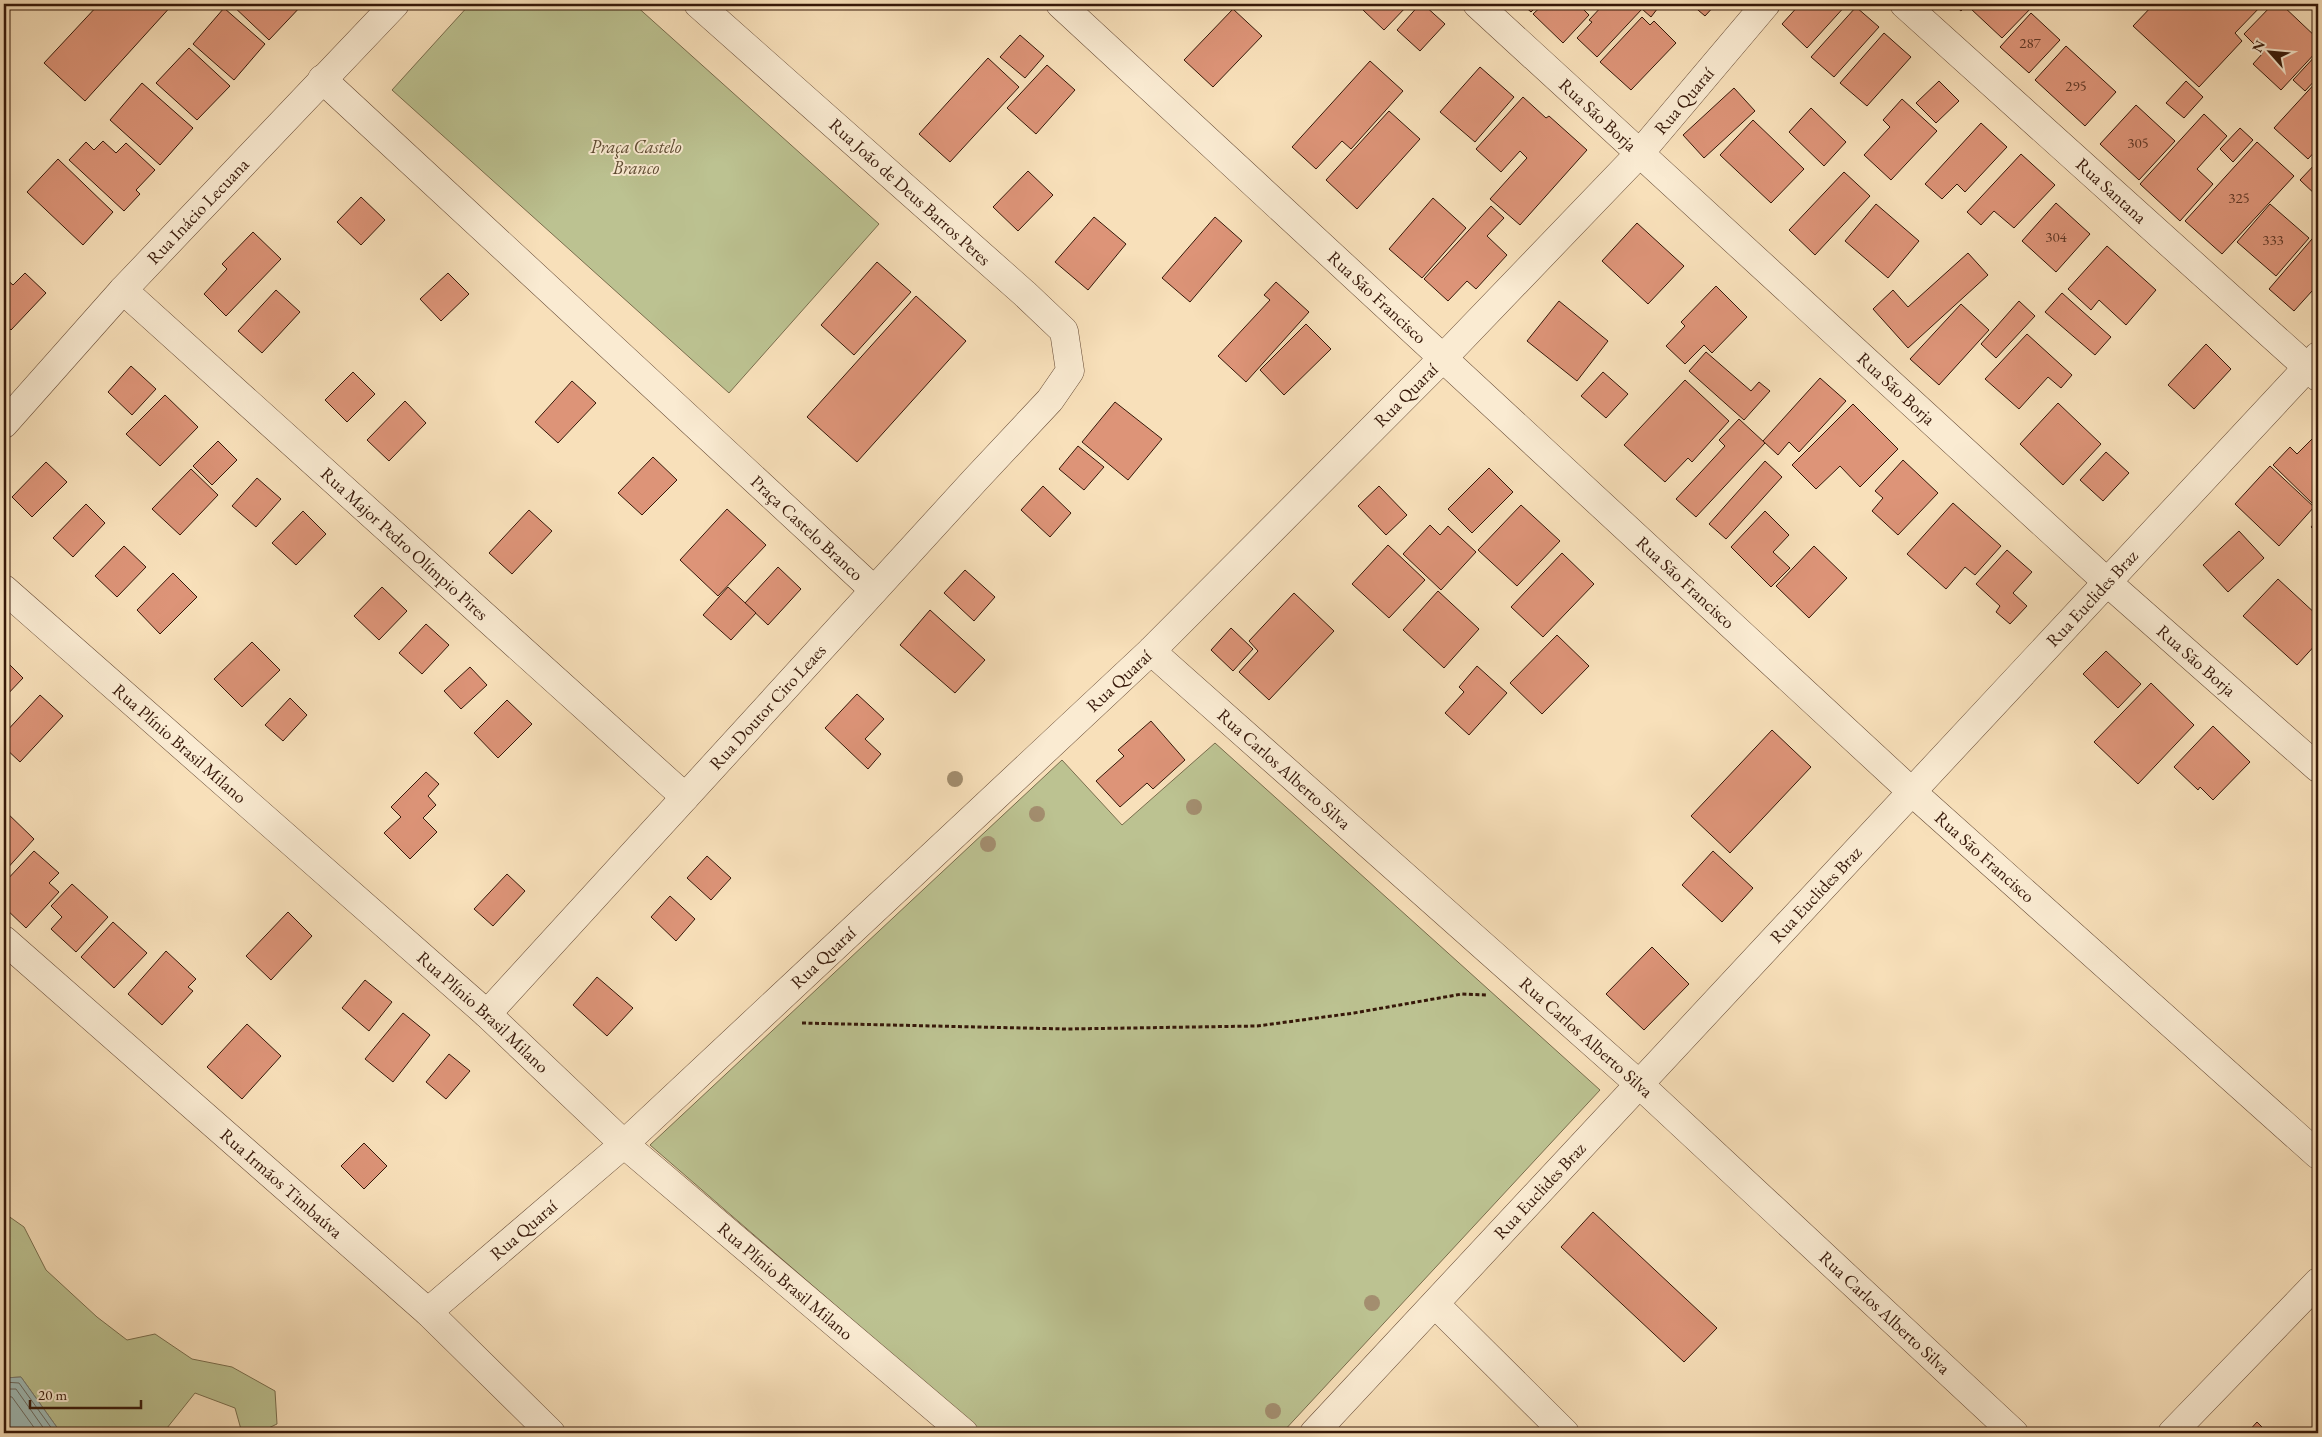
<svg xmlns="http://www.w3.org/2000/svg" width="2322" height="1437" viewBox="0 0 2322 1437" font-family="'EB Garamond',serif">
<rect width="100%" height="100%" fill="#f8e0ba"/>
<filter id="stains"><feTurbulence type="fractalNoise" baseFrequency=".004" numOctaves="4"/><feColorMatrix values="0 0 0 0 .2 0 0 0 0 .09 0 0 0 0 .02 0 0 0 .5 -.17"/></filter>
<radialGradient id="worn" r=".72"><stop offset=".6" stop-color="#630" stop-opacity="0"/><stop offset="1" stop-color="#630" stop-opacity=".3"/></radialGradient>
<g fill="#bcc291" stroke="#796d4d">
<path d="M470 4H634L879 224 729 393 392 90Z"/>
<path d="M1215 743 1600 1090 1282 1433H983L650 1145 1062 760 1122 825Z"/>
<path d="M4 1213 24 1227 46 1270 97 1317 127 1340 155 1334 192 1359 232 1367 275 1391 277 1424 258 1433H242L235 1408 195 1393 163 1433H61L21 1377 4 1378Z"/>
</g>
<path fill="#9fbbb7" stroke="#757a71" d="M21 1377 61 1433H4V1378Z"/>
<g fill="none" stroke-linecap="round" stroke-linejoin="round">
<g stroke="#6a6a60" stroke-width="1">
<path d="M4 1382 19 1383 55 1433"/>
<path d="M4 1389H16L47 1433"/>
<path d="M4 1396 12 1397 38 1433"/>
</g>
</g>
<g fill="#dd9478" stroke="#361809">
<path d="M99 4H173L85 101 44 63Z"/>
<path d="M231 4H303L269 40Z"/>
<path d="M1369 4H1409L1384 30 1363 10Z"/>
<path d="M1420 4H1423L1445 24 1420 51 1397 30Z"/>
<path d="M1522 4H1539L1531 12Z"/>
<path d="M1544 4H1587L1583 9 1589 15 1563 43 1533 14Z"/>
<path d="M1604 4H1661L1651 17 1642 9 1597 57 1577 38 1592 22 1589 20Z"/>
<path d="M1691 4H1716L1705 16Z"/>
<path d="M1800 4H1847L1807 48 1782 24Z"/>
<path d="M1953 4H1968L1961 11Z"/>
<path d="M1976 4H2035L2002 38 1971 9Z"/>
<path d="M2154 4H2263L2235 33 2242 41 2199 87 2133 26Z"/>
<path d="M2273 4H2281L2318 39V50L2281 90 2253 64 2263 53 2244 34Z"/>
<path d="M1856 7 1879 27 1834 77 1811 57Z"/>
<path d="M224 8 265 44 234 80 193 44Z"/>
<path d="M1233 9 1262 36 1213 87 1184 60Z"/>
<path d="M2031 13 2060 40 2029 73 2000 47Z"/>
<path d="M1642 17 1650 25 1654 21 1676 43 1631 90 1600 62Z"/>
<path d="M1884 33 1911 57 1867 106 1840 83Z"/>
<path d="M1020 35 1044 56 1025 78 1000 57Z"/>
<path d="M2066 46 2116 92 2085 126 2035 80Z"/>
<path d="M189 48 230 86 197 120 156 83Z"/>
<path d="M2318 53V77L2305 91 2293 80Z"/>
<path d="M988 58 1019 87 950 162 919 134Z"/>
<path d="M1370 61 1403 91 1351 149 1342 141 1316 169 1292 147Z"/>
<path d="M1047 65 1075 90 1036 134 1007 108Z"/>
<path d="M1480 67 1514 97 1475 142 1440 112Z"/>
<path d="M2318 80V148L2308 159 2274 128Z"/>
<path d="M1939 81 1959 101 1936 123 1916 103Z"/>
<path d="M2186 81 2203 97 2184 118 2166 103Z"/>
<path d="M142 83 193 128 160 165 110 120Z"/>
<path d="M1734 88 1755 111 1704 158 1683 135Z"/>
<path d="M1523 97 1546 118 1549 116 1587 150 1520 225 1490 199 1527 158 1520 151 1501 172 1476 149Z"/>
<path d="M1902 99 1937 131 1891 180 1864 155 1890 127 1883 120Z"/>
<path d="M2136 105 2175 141 2139 180 2100 144Z"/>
<path d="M1811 108 1846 142 1824 166 1789 132Z"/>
<path d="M1389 111 1420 139 1357 209 1326 180Z"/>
<path d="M2204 114 2227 136 2197 169 2213 184 2180 221 2140 184Z"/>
<path d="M1753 120 1804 169 1771 203 1720 155Z"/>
<path d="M1981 123 2007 147 1965 192 1957 184 1942 199 1925 184Z"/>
<path d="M2240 128 2253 140 2233 162 2220 149Z"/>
<path d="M103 141 116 153 126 143 155 170 136 190 140 194 124 211 69 160 86 142 94 150Z"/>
<path d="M2257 142 2294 176 2222 254 2185 221Z"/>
<path d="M2021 154 2055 185 2014 228 1994 211 1981 225 1967 212Z"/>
<path d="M58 159 113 212 83 245 27 192Z"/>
<path d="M2318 161V197L2300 180Z"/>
<path d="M1028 171 1053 195 1018 231 993 207Z"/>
<path d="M1844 172 1870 196 1815 255 1789 230Z"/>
<path d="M361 197 385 220 361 245 337 222Z"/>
<path d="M1433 198 1466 228 1422 278 1389 249Z"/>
<path d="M2056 203 2090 234 2056 272 2022 241Z"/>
<path d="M1876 204 1919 241 1888 278 1845 241Z"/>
<path d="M2270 204 2309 238 2276 276 2237 242Z"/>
<path d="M1491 206 1504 218 1487 236 1507 255 1476 289 1467 281 1448 301 1424 279Z"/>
<path d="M1094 217 1126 244 1088 290 1055 262Z"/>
<path d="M1215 217 1242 241 1190 302 1162 278Z"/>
<path d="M1637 223 1684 266 1648 304 1602 261Z"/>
<path d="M253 232 281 259 226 316 204 294 227 269 222 264Z"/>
<path d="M2318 232V297L2312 291 2294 311 2269 289Z"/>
<path d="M2107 246 2156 290 2126 325 2099 300 2091 310 2068 289Z"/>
<path d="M1968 253 1988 275 1908 348 1873 309 1893 290 1908 307Z"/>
<path d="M877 262 911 292 854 355 821 325Z"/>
<path d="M25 273 46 293 11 330 4 323V277L13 285Z"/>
<path d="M448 273 469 294 441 321 420 299Z"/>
<path d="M1276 282 1309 312 1246 382 1218 356 1270 300 1264 295Z"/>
<path d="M1716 286 1747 317 1712 353 1704 345 1685 364 1666 346 1685 326 1681 322Z"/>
<path d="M276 290 300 312 262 353 238 331Z"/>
<path d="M2062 293 2111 337 2095 355 2045 312Z"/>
<path d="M916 296 966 341 857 462 807 417Z"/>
<path d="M1559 301 1608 341 1577 381 1527 341Z"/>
<path d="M2019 301 2035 316 1996 358 1981 344Z"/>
<path d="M1961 304 1989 330 1939 385 1910 359Z"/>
<path d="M1306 324 1331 349 1284 395 1260 370Z"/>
<path d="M2027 334 2072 375 2061 388 2048 377 2019 409 1985 379Z"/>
<path d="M2206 344 2231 369 2194 409 2168 385Z"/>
<path d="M1706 352 1751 391 1759 382 1770 391 1744 420 1689 371Z"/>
<path d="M131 366 156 389 132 415 108 392Z"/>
<path d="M353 372 375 394 347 422 325 400Z"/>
<path d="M1603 372 1628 394 1606 418 1581 396Z"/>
<path d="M1820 378 1846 401 1799 452 1789 442 1778 455 1763 441Z"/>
<path d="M1685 380 1729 421 1692 462 1688 458 1665 482 1624 445Z"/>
<path d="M572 381 596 403 558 443 535 422Z"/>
<path d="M165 395 198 427 160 466 126 434Z"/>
<path d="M405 401 426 423 389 461 367 440Z"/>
<path d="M1115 402 1162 439 1128 480 1082 442Z"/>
<path d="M2058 403 2101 444 2063 485 2020 444Z"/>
<path d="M1853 404 1898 449 1860 487 1840 466 1816 489 1792 465Z"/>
<path d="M1739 419 1765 443 1696 517 1676 499 1725 446 1719 440Z"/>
<path d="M2312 439 2318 445V503L2315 506 2273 465 2290 447 2297 454Z"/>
<path d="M218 441 237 460 212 485 193 466Z"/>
<path d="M1078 446 1104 467 1084 490 1059 469Z"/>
<path d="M2106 452 2129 473 2103 501 2080 480Z"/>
<path d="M653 457 677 480 642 515 618 493Z"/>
<path d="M1903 460 1938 493 1898 535 1872 511 1883 498 1875 491Z"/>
<path d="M1765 461 1782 477 1726 539 1709 524Z"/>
<path d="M46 462 67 482 32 517 12 497Z"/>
<path d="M2270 466 2314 507 2279 546 2235 504Z"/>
<path d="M1489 468 1513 492 1472 533 1448 509Z"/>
<path d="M191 469 218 495 180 535 152 509Z"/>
<path d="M257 478 281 499 256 527 232 506Z"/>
<path d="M1043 486 1071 513 1050 537 1021 510Z"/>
<path d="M1379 486 1407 515 1386 535 1358 506Z"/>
<path d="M1953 503 2001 546 1975 575 1965 567 1946 589 1907 554Z"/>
<path d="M86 504 105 523 73 557 53 538Z"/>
<path d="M1521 505 1560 541 1517 586 1478 550Z"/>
<path d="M727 509 766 545 718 596 680 560Z"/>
<path d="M529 510 552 531 512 574 489 553Z"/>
<path d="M303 511 326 534 296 565 272 543Z"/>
<path d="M1765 511 1789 535 1773 552 1790 568 1771 587 1731 547Z"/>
<path d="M2318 519V534L2311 527Z"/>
<path d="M1430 525 1440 535 1448 526 1476 552 1441 590 1403 554Z"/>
<path d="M2239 531 2264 558 2228 592 2203 565Z"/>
<path d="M1388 545 1425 580 1389 618 1352 584Z"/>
<path d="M124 546 146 567 117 597 95 576Z"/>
<path d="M1814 546 1847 578 1809 618 1776 586Z"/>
<path d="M2007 550 2032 572 2013 593 2027 606 2010 624 1996 612 2000 606 1976 584Z"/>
<path d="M1562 553 1594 584 1543 637 1511 607Z"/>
<path d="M778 567 801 589 768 625 745 603Z"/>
<path d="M965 570 995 597 974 621 944 593Z"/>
<path d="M173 573 197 597 160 634 137 610Z"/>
<path d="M2278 579 2318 616V642L2297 665 2243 616Z"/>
<path d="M382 587 407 611 379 640 354 616Z"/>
<path d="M728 587 756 613 731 640 703 615Z"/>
<path d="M1438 591 1479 629 1444 668 1403 630Z"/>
<path d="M1294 593 1334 631 1269 700 1239 672 1258 651 1249 641Z"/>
<path d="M930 610 985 660 955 693 900 645Z"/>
<path d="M426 624 449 645 422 674 399 653Z"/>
<path d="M1231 628 1253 649 1233 671 1211 650Z"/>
<path d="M1557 635 1589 666 1542 714 1510 683Z"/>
<path d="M252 642 280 670 242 707 214 679Z"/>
<path d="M2106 651 2141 684 2118 708 2083 674Z"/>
<path d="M4 659 23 678 4 698Z"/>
<path d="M1477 666 1507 693 1469 735 1445 713 1464 692 1459 687Z"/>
<path d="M470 667 487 685 461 709 444 691Z"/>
<path d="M2151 683 2194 725 2138 784 2094 742Z"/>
<path d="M857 694 884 719 865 739 881 754 868 769 825 728Z"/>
<path d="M40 695 63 716 20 762 4 747V734Z"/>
<path d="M290 698 307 715 283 741 265 725Z"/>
<path d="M507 700 532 724 498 758 474 733Z"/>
<path d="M1151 721 1185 760 1153 789 1147 783 1120 807 1096 781 1124 756 1118 750Z"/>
<path d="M2213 726 2250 762 2213 800 2200 787 2198 790 2174 767Z"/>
<path d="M1772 730 1811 767 1730 853 1691 816Z"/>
<path d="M426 772 439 784 428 796 436 805 423 818 437 832 410 859 384 833 401 817 391 807Z"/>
<path d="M4 810 34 839 4 872Z"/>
<path d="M34 851 59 873 49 883 59 892 26 928 4 907V883Z"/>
<path d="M1713 851 1753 888 1722 922 1682 885Z"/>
<path d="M707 856 731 878 711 900 687 878Z"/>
<path d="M507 874 525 891 493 926 474 909Z"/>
<path d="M72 884 108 917 76 952 51 929 62 917 51 906Z"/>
<path d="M670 896 695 919 676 941 651 917Z"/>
<path d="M288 912 312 936 271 980 246 956Z"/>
<path d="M113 922 147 953 114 988 81 957Z"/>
<path d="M1652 947 1689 984 1644 1030 1606 994Z"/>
<path d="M166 951 196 979 188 987 193 991 162 1025 128 994Z"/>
<path d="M597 977 633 1008 607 1036 573 1005Z"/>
<path d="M365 980 392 1002 369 1031 342 1008Z"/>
<path d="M403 1013 430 1035 393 1082 365 1059Z"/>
<path d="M247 1024 281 1056 242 1099 207 1067Z"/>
<path d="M449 1054 470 1071 446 1099 426 1082Z"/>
<path d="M364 1143 387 1166 364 1189 341 1166Z"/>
<path d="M1593 1212 1717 1328 1684 1362 1561 1247Z"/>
<path d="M2257 1422 2268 1433H2247Z"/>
</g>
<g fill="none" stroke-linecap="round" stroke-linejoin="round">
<g stroke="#664a35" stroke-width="29">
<g id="minor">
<path id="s1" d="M1060 4 1912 792 2318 1155"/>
<path id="s2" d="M1477 4 2107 582 2318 768"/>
<path id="s3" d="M1904 4 2318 377"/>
<path id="s4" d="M322 79 874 590"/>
<path id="s5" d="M123 290 685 797"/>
<path id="s6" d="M4 424 123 290 395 4"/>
<path id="s7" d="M4 589 487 1014 624 1144 964 1433"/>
<path id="s8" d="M1151 651 1640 1085 2014 1433"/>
<path id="s9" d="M4 940 428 1312 551 1433"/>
<path id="s10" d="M487 1014 975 480 1050 400 1070 371 1064 331 1025 294 698 4"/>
<path d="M1435 1304 1565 1433"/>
<path id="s11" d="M428 1312 624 1144 1151 651 1443 358 1640 153 1766 4"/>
<path id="s12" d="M1314 1433 2318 356"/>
<path d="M2172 1433 2318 1282"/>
</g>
</g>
<path stroke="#361809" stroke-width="3" stroke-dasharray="4 2.5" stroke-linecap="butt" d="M802 1023 1066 1029 1257 1026 1354 1013 1462 994 1486 995"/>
<use href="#minor" stroke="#faebd2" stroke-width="28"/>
</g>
<g fill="#a38e6f">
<circle cx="955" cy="779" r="8"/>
<circle cx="1194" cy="807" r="8"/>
<circle cx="1037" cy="814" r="8"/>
<circle cx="988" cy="844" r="8"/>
<circle cx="1372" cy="1303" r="8"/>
<circle cx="1273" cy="1411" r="8"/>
</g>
<g text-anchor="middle" stroke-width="4" stroke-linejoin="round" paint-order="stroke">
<g font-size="15" fill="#603725">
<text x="2030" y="48">287</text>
<text x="2076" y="91">295</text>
<text x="2138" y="148">305</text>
<text x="2239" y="203">325</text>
<text x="2056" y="242">304</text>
<text x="2273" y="245">333</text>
</g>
<g font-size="18" fill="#361809" stroke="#faebd2">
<text dy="6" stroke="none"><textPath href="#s11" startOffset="1746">Rua Quaraí</textPath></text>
<text dy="6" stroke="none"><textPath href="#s2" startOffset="164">Rua São Borja</textPath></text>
<text dy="6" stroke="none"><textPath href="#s3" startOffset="279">Rua Santana</textPath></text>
<text transform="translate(910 192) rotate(42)" y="6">Rua João de Deus Barros Peres</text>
<text dy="6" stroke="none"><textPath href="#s6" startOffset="288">Rua Inácio Lecuana</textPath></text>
<text dy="6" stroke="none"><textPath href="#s1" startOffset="432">Rua São Francisco</textPath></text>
<text dy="6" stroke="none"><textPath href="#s2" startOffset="569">Rua São Borja</textPath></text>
<text dy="6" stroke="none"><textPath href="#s11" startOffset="1341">Rua Quaraí</textPath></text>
<text dy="6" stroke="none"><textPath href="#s4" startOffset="661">Praça Castelo Branco</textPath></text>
<text dy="6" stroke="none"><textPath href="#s5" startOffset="379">Rua Major Pedro Olímpio Pires</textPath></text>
<text dy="6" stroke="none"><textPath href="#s1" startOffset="852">Rua São Francisco</textPath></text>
<text dy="6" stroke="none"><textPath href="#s12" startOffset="1141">Rua Euclides Braz</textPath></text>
<text dy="6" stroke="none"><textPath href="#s2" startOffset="974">Rua São Borja</textPath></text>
<text dy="6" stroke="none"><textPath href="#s11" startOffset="936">Rua Quaraí</textPath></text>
<text dy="6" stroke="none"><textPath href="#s10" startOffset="416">Rua Doutor Ciro Leaes</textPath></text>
<text dy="6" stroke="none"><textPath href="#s7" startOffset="234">Rua Plínio Brasil Milano</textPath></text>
<text dy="6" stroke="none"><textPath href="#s8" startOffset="178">Rua Carlos Alberto Silva</textPath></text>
<text dy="6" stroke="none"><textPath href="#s1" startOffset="1258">Rua São Francisco</textPath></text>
<text dy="6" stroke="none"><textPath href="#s12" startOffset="736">Rua Euclides Braz</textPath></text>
<text dy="6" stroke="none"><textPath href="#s11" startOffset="531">Rua Quaraí</textPath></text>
<text dy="6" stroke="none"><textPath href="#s7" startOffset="639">Rua Plínio Brasil Milano</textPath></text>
<text dy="6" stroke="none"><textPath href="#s8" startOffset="582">Rua Carlos Alberto Silva</textPath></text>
<text dy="6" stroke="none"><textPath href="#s9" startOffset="369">Rua Irmãos Timbaúva</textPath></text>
<text dy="6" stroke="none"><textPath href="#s12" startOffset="331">Rua Euclides Braz</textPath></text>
<text dy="6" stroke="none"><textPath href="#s11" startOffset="126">Rua Quaraí</textPath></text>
<text dy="6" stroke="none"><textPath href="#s7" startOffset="1044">Rua Plínio Brasil Milano</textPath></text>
<text dy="6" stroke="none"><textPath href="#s8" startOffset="988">Rua Carlos Alberto Silva</textPath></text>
</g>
<g font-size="18" font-style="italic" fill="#5e4b32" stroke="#faebd2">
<text x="636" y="153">Praça Castelo<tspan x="636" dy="21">Branco</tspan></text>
</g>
</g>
<rect width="2322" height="1437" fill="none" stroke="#f8e0ba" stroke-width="20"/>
<rect x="5" y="5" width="2312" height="1427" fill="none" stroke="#361809" stroke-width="2.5"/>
<rect x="10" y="10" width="2302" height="1417" fill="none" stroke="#361809"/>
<g transform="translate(2270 52) rotate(297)" stroke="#faebd2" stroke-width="4" paint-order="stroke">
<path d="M0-4L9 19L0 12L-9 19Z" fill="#361809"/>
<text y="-8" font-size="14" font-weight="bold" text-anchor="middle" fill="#361809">N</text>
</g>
<path d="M30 1400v8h111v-8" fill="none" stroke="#361809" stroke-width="2.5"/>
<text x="38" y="1400" font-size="15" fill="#361809" stroke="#faebd2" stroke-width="4" paint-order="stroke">20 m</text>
<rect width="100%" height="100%" filter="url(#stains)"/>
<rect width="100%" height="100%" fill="url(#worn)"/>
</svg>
